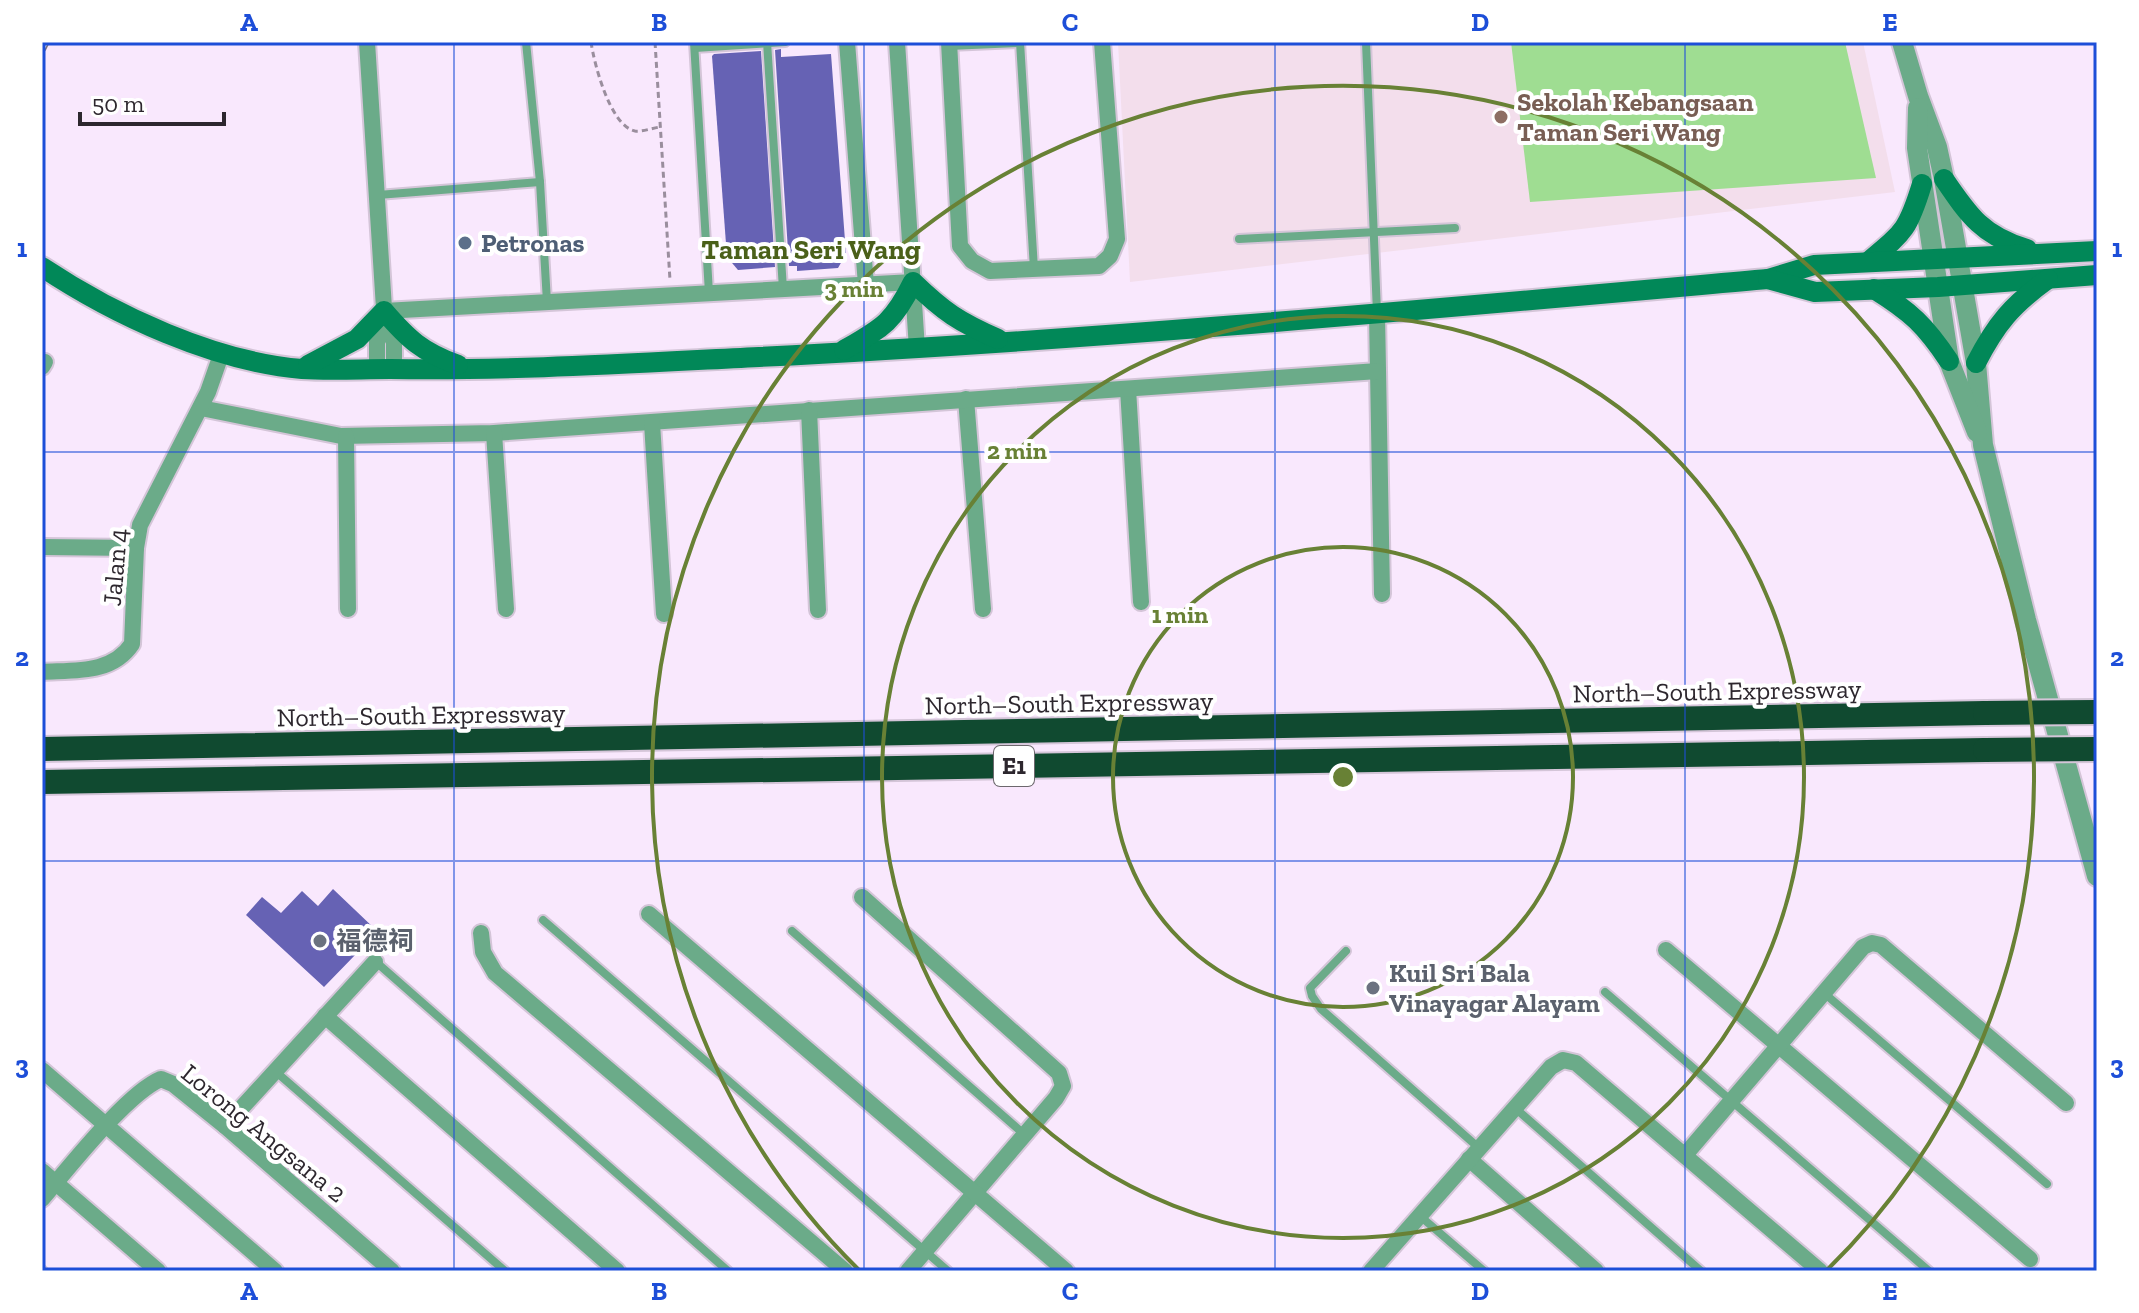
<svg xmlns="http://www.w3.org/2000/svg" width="2139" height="1313" viewBox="0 0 2139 1313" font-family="'Zilla Slab','Noto Sans SC',serif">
<rect width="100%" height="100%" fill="#f9e8fd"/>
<path fill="#f3deec" d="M1118 42H1863L1895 192 1130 282Z"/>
<path fill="#9fdd92" d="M1511 42H1845L1876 178 1530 202Z"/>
<g fill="#6662b4">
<path d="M781 49V57L831 54 846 254 838 268 797 271V266H789L775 50Z"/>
<path d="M761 51 775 267 738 270 727 257 712 56 714 54Z"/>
<path d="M333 889 375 929 354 951 357 953 324 987 246 915 262 897 281 913 302 891 318 906Z"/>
</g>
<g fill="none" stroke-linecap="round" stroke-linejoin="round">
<g stroke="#d4c5d8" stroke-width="12">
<g id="service">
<path d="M526 42 540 182 547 302"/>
<path d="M694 42 709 293"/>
<path d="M767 42 783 289"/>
<path d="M1020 42 1034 269"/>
<path d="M1366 42 1377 313"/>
<path d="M949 46 1020 43"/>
<path d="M695 48 785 42"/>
<path d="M378 195 540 182"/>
<path d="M1239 239 1455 228"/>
<path d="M543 920 948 1271"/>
<path d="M792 931 1025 1135"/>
<path d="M1346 951 1310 988 1312 996 1321 1009 1479 1148"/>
<path d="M376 962 728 1271"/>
<path d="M1605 992 1929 1271"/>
<path d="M1824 993 2047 1184"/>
<path d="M275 1071 505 1271"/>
<path d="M1515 1108 1701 1271"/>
<path d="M1420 1216 1484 1271"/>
<path d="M42 1270 43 1271"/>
</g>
</g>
<g stroke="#d4c5d8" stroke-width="20">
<g id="minor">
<path d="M367 42 385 324 394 342V369"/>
<path d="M847 42 866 285"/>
<path d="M897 42 917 349"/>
<path d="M949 42 960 246 972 261 990 271 1099 266 1110 256 1117 239 1102 42"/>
<path d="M384 311 913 282"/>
<path d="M1377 314 1382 594"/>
<path d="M42 367 45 362"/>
<path d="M377 369V341L385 324"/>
<path d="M1128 389 1141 602"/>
<path d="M966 399 983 609"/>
<path d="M201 408 341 436 494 433 1378 371"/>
<path d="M809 410 818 610"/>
<path d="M652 423 664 614"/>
<path d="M494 433 506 609"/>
<path d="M346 436 348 609"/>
<path d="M42 547 136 548"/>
<path d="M42 672C75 670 112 674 132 644L136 548 140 525 208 392 222 352"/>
<path d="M862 897 1059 1073 1063 1086 1056 1098 908 1271"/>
<path d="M649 914 1066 1271"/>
<path d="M481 933 483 952 495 973 845 1271"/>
<path d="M1666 950 2030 1259"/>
<path d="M325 1016 617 1271"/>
<path d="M42 1070 275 1271"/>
<path d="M225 1126 375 962"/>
<path d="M1685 1155 1863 947 1872 943 1881 945 2066 1103"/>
<path d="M1469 1159 1596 1271"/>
<path d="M42 1171 158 1271"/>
<path d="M42 1199C68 1169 127 1093 161 1079L173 1084 225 1126 392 1271"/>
<path d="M1371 1271 1551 1067 1563 1060 1576 1063 1820 1271"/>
</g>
</g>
<g stroke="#d4c5d8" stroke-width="24">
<g id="tertiary">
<path d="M1902 42 1918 96 1937 147 1944 179 1976 363 1983 445 2026 620 2097 876"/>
<path d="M1918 108 1917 148 1949 361 1977 432"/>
</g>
</g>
<g stroke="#d4c5d8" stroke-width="24">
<g id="secondary">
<path d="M1944 179C1969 216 1983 236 2027 249"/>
<path d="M1868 262C1904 232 1908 230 1922 184"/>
<path d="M42 267C114 315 215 362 302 369 331 371 361 369 390 369 513 371 636 363 759 357 1096 340 1432 309 1768 279L1814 265 2097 251"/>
<path d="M1768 279 1815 292 1938 287 2097 275"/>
<path d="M1874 289C1911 312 1925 325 1949 361"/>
<path d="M844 350C882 328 893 323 913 282 944 312 959 322 998 339"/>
<path d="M1976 363C1996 324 2012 305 2048 279"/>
<path d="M308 365 357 339 384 311C408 339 422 352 458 365"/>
</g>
</g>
<g stroke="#d4c5d8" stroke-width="28">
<g id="motorway">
<path d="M42 749 1985 713"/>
<path d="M42 782 1985 750"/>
</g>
</g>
<g stroke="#9a8e9d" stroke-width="3" stroke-dasharray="6 4" stroke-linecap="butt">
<path d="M591 42C594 63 610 126 635 131 641 132 653 128 660 127"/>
<path d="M655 42 670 280"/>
</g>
<use href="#service" stroke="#6bab89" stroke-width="8"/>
<use href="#minor" stroke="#6bab89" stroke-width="16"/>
<use href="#tertiary" stroke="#6bab89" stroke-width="20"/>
<use href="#secondary" stroke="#018858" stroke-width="20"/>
<use href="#motorway" stroke="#104a30" stroke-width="24"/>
<g stroke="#786e7a" stroke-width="9">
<path id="rail" d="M42 48 45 42"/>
</g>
<use href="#rail" stroke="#fff" stroke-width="6" stroke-dasharray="18" stroke-linecap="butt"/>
<g stroke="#d4c5d8" stroke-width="28" stroke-linecap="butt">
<g id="motorway-bridge">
<path d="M1985 713 2097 712"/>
<path d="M1985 750 2097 749"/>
</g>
</g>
<use href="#motorway-bridge" stroke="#104a30" stroke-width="24"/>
</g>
<path fill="none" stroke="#1d4ed8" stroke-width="2" stroke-opacity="0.55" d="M454 42V1271M864 42V1271M1275 42V1271M1685 42V1271M42 452H2097M42 861H2097"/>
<g fill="none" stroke="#688135" stroke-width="4">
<circle cx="1343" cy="777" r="230"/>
<circle cx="1343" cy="777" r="461"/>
<path d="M859 1270A691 691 0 1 1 1827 1270"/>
</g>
<circle fill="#8d6e63" stroke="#fff" stroke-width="3" cx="1501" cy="117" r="8"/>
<circle fill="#5c6f8a" stroke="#fff" stroke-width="3" cx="465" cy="243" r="8"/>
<g fill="#6b7280" stroke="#fff" stroke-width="3">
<circle cx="320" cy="941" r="8"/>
<circle cx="1373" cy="988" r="8"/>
</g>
<g text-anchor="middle" stroke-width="8" stroke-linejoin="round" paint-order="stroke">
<rect fill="#fff" stroke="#6c686d" stroke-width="2" x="994" y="746" width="40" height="40" rx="6"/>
<g font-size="24" font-weight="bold" fill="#2d272e">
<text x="1014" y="774">E1</text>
</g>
<g font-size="26" font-weight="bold" fill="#785e54" stroke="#fff" text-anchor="start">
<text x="1517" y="111">Sekolah Kebangsaan<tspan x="1517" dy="30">Taman Seri Wang</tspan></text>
</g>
<g font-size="26" font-weight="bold" fill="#4e5e75" stroke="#fff" text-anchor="start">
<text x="481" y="252">Petronas</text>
</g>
<g font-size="26" fill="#2d272e" stroke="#fff">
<text transform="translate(115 567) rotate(-85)" y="9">Jalan 4</text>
<text transform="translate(1717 691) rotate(-1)" y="9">North–South Expressway</text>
<text transform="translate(1069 703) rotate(-1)" y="9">North–South Expressway</text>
<text transform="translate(421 715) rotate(-1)" y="9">North–South Expressway</text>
<text transform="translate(264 1133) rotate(39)" y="9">Lorong Angsana 2</text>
</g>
<g font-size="26" font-weight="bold" fill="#5b616d" stroke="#fff" text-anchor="start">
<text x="336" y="950">福德祠</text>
<text x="1389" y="982">Kuil Sri Bala<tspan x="1389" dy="30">Vinayagar Alayam</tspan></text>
</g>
<g font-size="28" font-weight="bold" fill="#4a6019" stroke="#fff">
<text x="811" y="259">Taman Seri Wang</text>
</g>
</g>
<circle cx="1343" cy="777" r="12" fill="#688135" stroke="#fff" stroke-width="4"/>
<g font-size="24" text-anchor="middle" font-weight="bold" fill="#688135" stroke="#fff" stroke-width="8" stroke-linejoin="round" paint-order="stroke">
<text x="854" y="297">3 min</text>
<text x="1017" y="459">2 min</text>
<text x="1180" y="623">1 min</text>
</g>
<rect width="2139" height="1313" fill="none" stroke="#ffffff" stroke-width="88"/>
<path d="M80 112v12h144v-12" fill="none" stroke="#2d272e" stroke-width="4"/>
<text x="92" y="112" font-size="24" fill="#2d272e" stroke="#ffffff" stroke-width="6" paint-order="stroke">50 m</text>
<rect x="44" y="44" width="2051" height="1225" fill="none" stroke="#1d4ed8" stroke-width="3"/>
<g font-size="26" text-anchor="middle" font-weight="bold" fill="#1d4ed8">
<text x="249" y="31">A</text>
<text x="659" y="31">B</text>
<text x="1070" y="31">C</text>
<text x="1480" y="31">D</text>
<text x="1890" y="31">E</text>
<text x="22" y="257">1</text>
<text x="2117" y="257">1</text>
<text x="22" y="666">2</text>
<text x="2117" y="666">2</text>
<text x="22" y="1074">3</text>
<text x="2117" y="1074">3</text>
<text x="249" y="1300">A</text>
<text x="659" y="1300">B</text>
<text x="1070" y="1300">C</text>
<text x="1480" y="1300">D</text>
<text x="1890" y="1300">E</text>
</g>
</svg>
